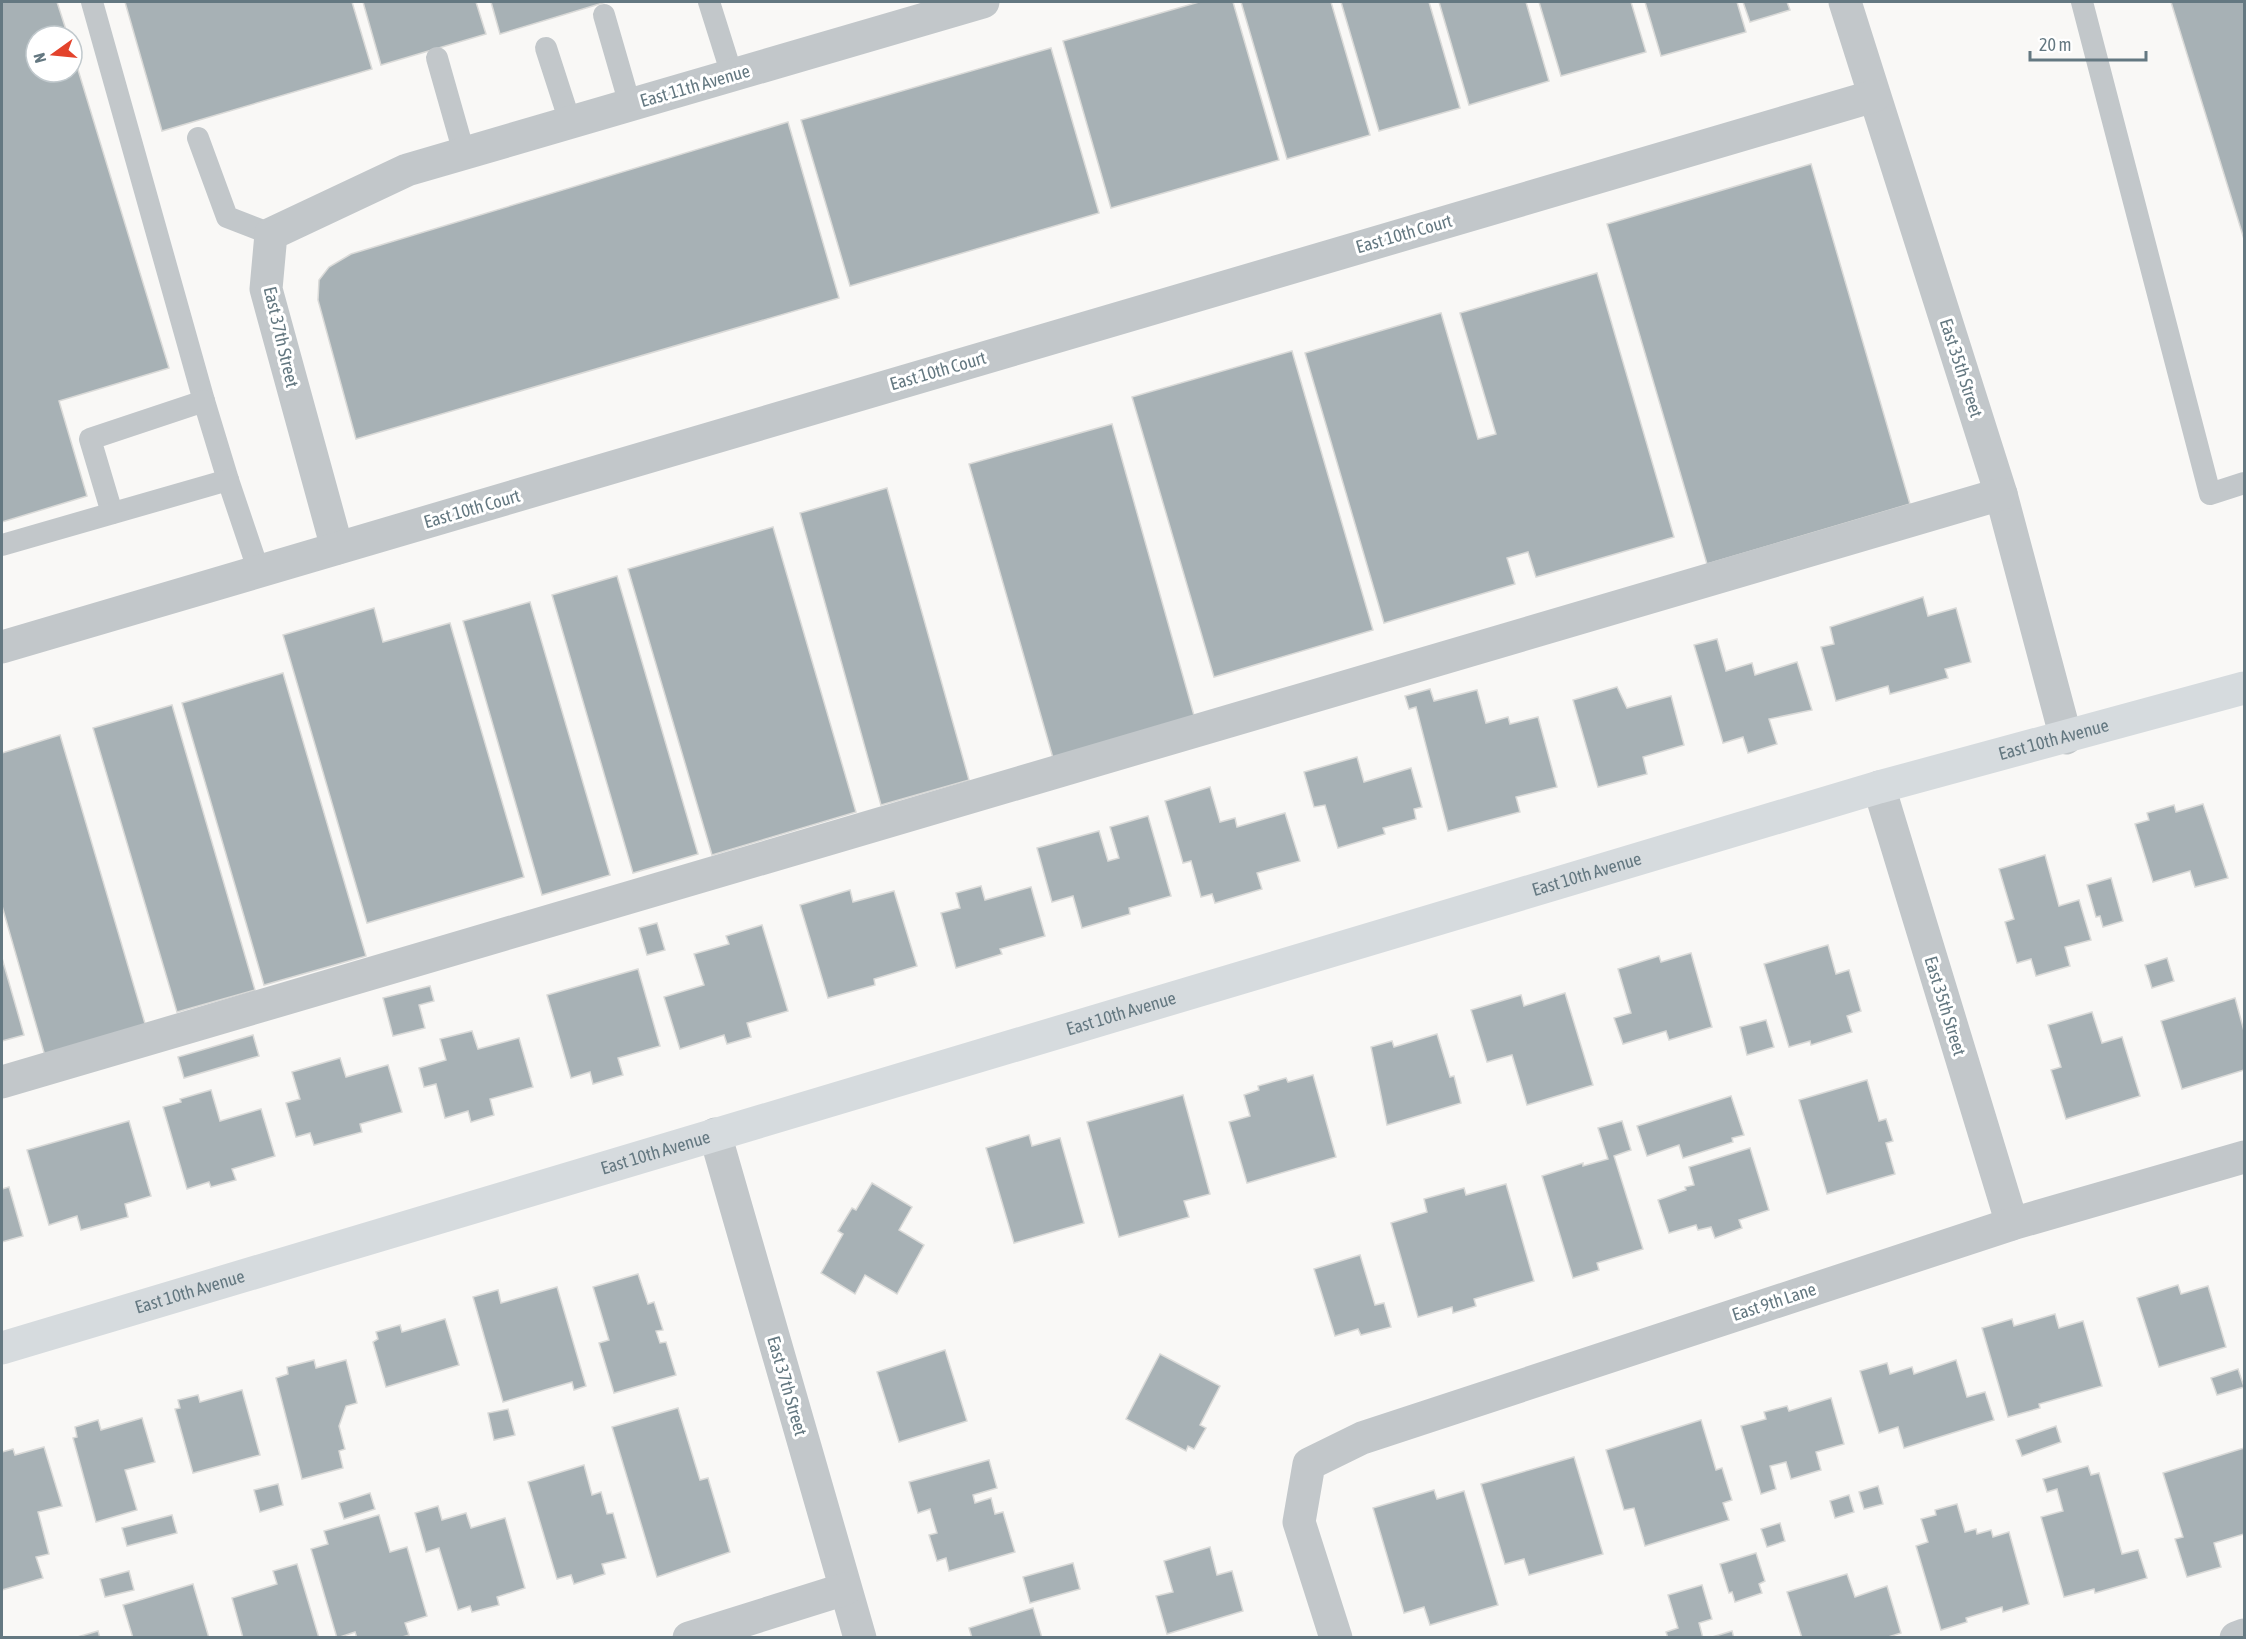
<svg xmlns="http://www.w3.org/2000/svg" width="2246" height="1639" viewBox="0 0 2246 1639" font-family="'Asap Condensed',sans-serif">
<rect width="100%" height="100%" fill="#f9f8f6"/>
<g fill="#a7b1b5" stroke="#dadad8" stroke-width="1.5">
<path d="M2 2H57L68 36H36V72H72V50L169 368 59 401 87 496 2 522Z"/>
<path d="M125 2H352L372 69 162 131Z"/>
<path d="M363 2H476L486 34 381 65Z"/>
<path d="M491 2H606L500 34Z"/>
<path d="M1199 2H1233L1279 160 1111 208 1063 41Z"/>
<path d="M1241 2H1331L1370 135 1287 159Z"/>
<path d="M1341 2H1429L1460 108 1379 131Z"/>
<path d="M1439 2H1526L1549 81 1469 105Z"/>
<path d="M1539 2H1631L1646 52 1561 76Z"/>
<path d="M1645 2H1737L1746 32 1661 56Z"/>
<path d="M1743 2H1787L1790 10 1750 22Z"/>
<path d="M2171 2H2244V239Z"/>
<path d="M1051 48 1099 213 850 286 801 120Z"/>
<path d="M788 122 839 298 356 439 318 300 319 280 329 267 351 254Z"/>
<path d="M1811 164 1910 504 1707 564 1607 224Z"/>
<path d="M1597 273 1674 537 1536 577 1528 552 1507 558 1515 584 1384 623 1305 353 1441 313 1478 439 1496 434 1460 313Z"/>
<path d="M1292 351 1373 630 1214 677 1132 397Z"/>
<path d="M1112 424 1195 719 1053 758 969 464Z"/>
<path d="M887 488 969 780 881 805 800 513Z"/>
<path d="M773 527 856 812 712 855 628 569Z"/>
<path d="M617 576 698 854 633 873 552 595Z"/>
<path d="M1923 597 1928 616 1956 608 1971 662 1945 669 1948 678 1890 694 1888 686 1836 701 1821 647 1834 644 1830 627Z"/>
<path d="M530 602 610 875 542 895 463 621Z"/>
<path d="M374 608 383 642 450 623 524 877 367 923 283 635Z"/>
<path d="M1717 639 1726 671 1752 663 1755 675 1797 662 1812 710 1769 719 1777 744 1748 753 1743 737 1723 743 1694 645Z"/>
<path d="M283 673 366 956 264 985 182 703Z"/>
<path d="M1617 687 1627 708 1671 696 1684 745 1643 757 1647 774 1598 787 1573 700Z"/>
<path d="M1430 689 1434 701 1477 690 1486 723 1508 717 1510 724 1538 717 1557 787 1516 797 1520 812 1448 831 1416 707 1409 709 1405 696Z"/>
<path d="M172 705 255 990 177 1012 93 728Z"/>
<path d="M60 735 146 1027 45 1056 2 906V753Z"/>
<path d="M1357 757 1364 782 1411 768 1422 807 1414 809 1416 819 1383 828 1385 834 1338 848 1325 805 1314 807 1304 772Z"/>
<path d="M1210 787 1220 822 1235 818 1237 827 1285 813 1300 861 1257 873 1262 889 1215 903 1212 894 1201 897 1191 861 1183 863 1165 801Z"/>
<path d="M2203 804 2228 878 2195 887 2190 871 2153 882 2135 824 2149 820 2147 813 2174 805 2176 812Z"/>
<path d="M1148 816 1171 896 1129 908 1130 914 1082 928 1073 896 1052 902 1037 848 1099 831 1108 861 1119 858 1110 827Z"/>
<path d="M2045 855 2059 906 2079 900 2091 940 2065 947 2070 966 2036 976 2031 959 2017 963 2005 922 2014 919 1999 869Z"/>
<path d="M2111 878 2123 921 2103 927 2100 916 2096 917 2087 885Z"/>
<path d="M981 886 985 900 1031 887 1045 936 1000 949 1002 954 956 968 941 913 960 908 956 893Z"/>
<path d="M850 890 853 902 894 891 917 966 874 979 875 985 828 998 800 905Z"/>
<path d="M657 923 665 950 647 955 639 928Z"/>
<path d="M762 925 788 1011 747 1023 751 1037 727 1044 724 1035 680 1049 664 997 704 985 694 954 729 944 726 936Z"/>
<path d="M1828 945 1836 974 1849 970 1861 1011 1847 1016 1852 1032 1811 1045 1810 1041 1789 1047 1764 964Z"/>
<path d="M1691 953 1712 1027 1669 1040 1666 1031 1623 1044 1614 1018 1631 1013 1618 969 1659 956 1661 962Z"/>
<path d="M2 958 24 1035 2 1041Z"/>
<path d="M2167 958 2174 981 2152 988 2145 965Z"/>
<path d="M638 969 660 1046 618 1058 623 1075 593 1084 590 1072 571 1078 547 995Z"/>
<path d="M430 986 434 1001 419 1005 425 1028 393 1036 383 998Z"/>
<path d="M1565 993 1593 1085 1527 1105 1512 1055 1487 1062 1471 1010 1521 995 1524 1006Z"/>
<path d="M2235 998 2244 1031V1070L2182 1089 2161 1021Z"/>
<path d="M2092 1012 2102 1043 2122 1037 2140 1096 2066 1119 2051 1070 2061 1067 2048 1025Z"/>
<path d="M1766 1020 1774 1047 1747 1055 1740 1027Z"/>
<path d="M472 1031 478 1049 519 1038 533 1087 490 1099 494 1115 471 1122 468 1111 445 1118 436 1084 424 1087 419 1068 446 1060 440 1039Z"/>
<path d="M1437 1034 1450 1077 1454 1076 1461 1103 1387 1125 1371 1047 1392 1041 1394 1047Z"/>
<path d="M253 1035 259 1056 184 1078 178 1057Z"/>
<path d="M340 1058 346 1077 388 1065 402 1112 360 1124 362 1132 314 1145 310 1133 296 1137 286 1103 300 1099 292 1072Z"/>
<path d="M1313 1075 1336 1157 1247 1183 1229 1122 1250 1116 1244 1095 1259 1090 1258 1086 1286 1078 1288 1082Z"/>
<path d="M1867 1080 1879 1121 1886 1119 1893 1141 1886 1143 1895 1174 1827 1194 1799 1100Z"/>
<path d="M211 1090 220 1121 261 1109 275 1156 232 1169 236 1180 211 1187 209 1182 187 1189 163 1107 181 1102 180 1099Z"/>
<path d="M1183 1095 1210 1194 1184 1201 1189 1217 1119 1237 1087 1122Z"/>
<path d="M1731 1096 1744 1135 1732 1138 1733 1142 1683 1158 1679 1145 1647 1156 1637 1126Z"/>
<path d="M129 1121 151 1196 125 1204 128 1217 81 1230 77 1216 49 1225 27 1150Z"/>
<path d="M1622 1121 1631 1150 1614 1156 1643 1249 1597 1263 1599 1270 1573 1278 1542 1176 1583 1163V1166L1608 1159 1598 1128Z"/>
<path d="M1029 1135 1032 1146 1060 1138 1084 1223 1014 1243 986 1148Z"/>
<path d="M1750 1148 1769 1210 1739 1220 1742 1228 1715 1238 1711 1227 1698 1230 1696 1225 1669 1233 1658 1200 1686 1190 1685 1187 1694 1185 1689 1167Z"/>
<path d="M872 1183 912 1207 899 1230 924 1245 897 1294 865 1275 855 1294 821 1273 843 1234 838 1231 852 1208 856 1210Z"/>
<path d="M1506 1184 1534 1281 1474 1299 1476 1306 1453 1313 1452 1307 1418 1317 1391 1223 1427 1212 1424 1199 1464 1188 1466 1195Z"/>
<path d="M9 1187 23 1236 2 1242V1189Z"/>
<path d="M1360 1255 1375 1305 1384 1303 1391 1327 1361 1335 1358 1329 1335 1336 1314 1269Z"/>
<path d="M638 1274 648 1304 654 1302 663 1330 656 1331 660 1343 666 1342 676 1375 614 1393 599 1343 609 1340 593 1287Z"/>
<path d="M2178 1285 2181 1294 2208 1286 2226 1347 2159 1367 2137 1298Z"/>
<path d="M557 1287 586 1386 574 1390 572 1382 503 1402 473 1297 498 1290 501 1303Z"/>
<path d="M2055 1314 2059 1328 2083 1321 2102 1386 2039 1404 2040 1408 2008 1417 1982 1328 2012 1319 2014 1326Z"/>
<path d="M445 1319 459 1365 386 1387 373 1342 378 1339 376 1332 400 1325 402 1332Z"/>
<path d="M945 1350 967 1421 899 1442 877 1372Z"/>
<path d="M1160 1354 1220 1386 1200 1425 1206 1428 1194 1449 1188 1446 1186 1451 1126 1419Z"/>
<path d="M314 1360 316 1368 346 1360 357 1403 346 1406 339 1426 345 1449 339 1451 343 1468 302 1479 276 1378 288 1374 287 1367Z"/>
<path d="M1956 1360 1967 1397 1985 1392 1994 1420 1904 1448 1898 1427 1879 1433 1860 1371 1887 1363 1890 1374 1912 1367 1914 1374Z"/>
<path d="M2238 1369 2244 1387 2217 1395 2211 1378Z"/>
<path d="M242 1390 260 1455 193 1473 175 1409 180 1408 178 1400 198 1395 200 1402Z"/>
<path d="M1831 1398 1844 1444 1816 1452 1821 1470 1791 1479 1786 1462 1770 1466 1776 1489 1761 1494 1741 1426 1766 1419 1764 1412 1787 1406 1789 1411Z"/>
<path d="M678 1408 700 1480 708 1478 730 1552 657 1577 612 1427Z"/>
<path d="M508 1409 515 1435 494 1440 488 1413Z"/>
<path d="M142 1418 155 1462 125 1470 137 1510 96 1522 73 1438 77 1437 75 1427 98 1420 101 1430Z"/>
<path d="M1701 1420 1716 1470 1722 1468 1732 1500 1723 1503 1729 1520 1645 1546 1634 1508 1624 1510 1606 1450Z"/>
<path d="M2056 1426 2061 1442 2022 1456 2016 1440Z"/>
<path d="M44 1447 62 1506 38 1512 49 1554 36 1557 43 1578 2 1590V1452L13 1449 15 1455Z"/>
<path d="M2244 1448V1534L2214 1543 2221 1567 2187 1577 2175 1539 2183 1537 2163 1473Z"/>
<path d="M1574 1457 1603 1554 1529 1575 1524 1559 1505 1564 1481 1484Z"/>
<path d="M989 1460 997 1488 973 1495 975 1503 991 1498 995 1514 1003 1512 1015 1552 949 1571 946 1558 937 1561 929 1535 937 1533 930 1509 918 1513 909 1482Z"/>
<path d="M584 1465 592 1495 601 1492 607 1514 613 1513 626 1558 602 1564 605 1574 574 1584 571 1575 557 1579 528 1482Z"/>
<path d="M2088 1466 2091 1475 2099 1473 2122 1554 2138 1550 2147 1578 2095 1593 2094 1589 2064 1597 2041 1517 2063 1511 2057 1489 2047 1492 2043 1479Z"/>
<path d="M278 1484 283 1505 260 1512 254 1490Z"/>
<path d="M1878 1486 1883 1504 1864 1509 1859 1492Z"/>
<path d="M1434 1490 1437 1499 1464 1491 1498 1605 1430 1625 1424 1607 1404 1613 1373 1508Z"/>
<path d="M370 1493 375 1509 344 1519 339 1503Z"/>
<path d="M1849 1495 1854 1512 1835 1518 1830 1501Z"/>
<path d="M1957 1504 1965 1532 1976 1529 1977 1534 1991 1530 1993 1537 2009 1532 2029 1604 2003 1612 2002 1607 1966 1618 1967 1622 1941 1630 1916 1546 1928 1542 1921 1519 1936 1515 1935 1510Z"/>
<path d="M438 1506 442 1520 466 1513 471 1528 505 1518 525 1588 497 1597 499 1605 472 1612 470 1606 458 1610 439 1548 426 1552 415 1513Z"/>
<path d="M172 1515 177 1533 127 1546 122 1528Z"/>
<path d="M379 1515 390 1552 407 1547 427 1616 405 1623 409 1635 399 1638H357L355 1632 337 1638 311 1549 328 1544 324 1531Z"/>
<path d="M1780 1523 1785 1541 1767 1547 1761 1529Z"/>
<path d="M1210 1547 1217 1575 1232 1571 1243 1611 1167 1634 1156 1596 1173 1592 1164 1561Z"/>
<path d="M1756 1553 1765 1581 1759 1584 1762 1593 1735 1602 1732 1592 1729 1593 1720 1564Z"/>
<path d="M1073 1563 1080 1589 1030 1603 1023 1577Z"/>
<path d="M297 1564 319 1638H243L232 1598 277 1584 273 1571Z"/>
<path d="M129 1571 134 1590 105 1597 100 1579Z"/>
<path d="M1847 1574 1855 1597 1887 1586 1901 1633 1885 1638H1802L1787 1592Z"/>
<path d="M193 1584 209 1638H133L123 1605Z"/>
<path d="M1702 1585 1712 1619 1699 1623 1703 1638H1668L1666 1632 1678 1628 1668 1595Z"/>
<path d="M1033 1608 1042 1638H972L969 1628Z"/>
<path d="M98 1631 100 1638H74Z"/>
<path d="M1732 1631 1734 1638H1709Z"/>
</g>
<g fill="none" stroke-linecap="round" stroke-linejoin="round">
<g stroke="#c2c7ca" stroke-width="22">
<path d="M92 2 204 401"/>
<path d="M709 2 732 75"/>
<path d="M2082 2 2210 494 2244 483"/>
<path d="M604 15 630 105"/>
<path d="M546 48 570 122"/>
<path d="M437 58 464 153"/>
<path d="M198 138 227 217 271 234"/>
<path d="M112 513 90 439 204 401 228 480"/>
<path d="M2 545 228 480 259 572"/>
</g>
<g stroke="#c2c7ca" stroke-width="33">
<path d="M1845 2 2001 494 2066 738"/>
<path d="M337 548 266 289 271 234 407 170 983 2"/>
<path d="M2 647 1874 96"/>
<path d="M1879 787 2012 1224"/>
<path d="M2 1082 2001 494"/>
<path d="M715 1134 860 1638"/>
<path d="M689 1638 845 1589"/>
<path d="M1336 1638 1299 1522 1309 1464 1362 1438 2012 1224 2244 1157"/>
<path d="M2236 1638 2244 1635"/>
</g>
<path stroke="#d6dbde" stroke-width="33" id="s1" d="M2 1348 1879 787 2244 688"/>
</g>
<g text-anchor="middle" stroke-width="6" stroke-linejoin="round" paint-order="stroke">
<g font-size="18" fill="#647881" stroke="#fff">
<text transform="translate(695 86) rotate(-16)" y="6">East 11th Avenue</text>
<text transform="translate(1404 234) rotate(-16)" y="6">East 10th Court</text>
<text transform="translate(281 337) rotate(77)" y="6">East 37th Street</text>
<text transform="translate(1961 368) rotate(72)" y="6">East 35th Street</text>
<text transform="translate(938 371) rotate(-16)" y="6">East 10th Court</text>
<text transform="translate(472 509) rotate(-16)" y="6">East 10th Court</text>
<text dy="6" stroke="none"><textPath href="#s1" startOffset="2140">East 10th Avenue</textPath></text>
<text dy="6" stroke="none"><textPath href="#s1" startOffset="1654">East 10th Avenue</textPath></text>
<text transform="translate(1945 1006) rotate(73)" y="6">East 35th Street</text>
<text dy="6" stroke="none"><textPath href="#s1" startOffset="1168">East 10th Avenue</textPath></text>
<text dy="6" stroke="none"><textPath href="#s1" startOffset="682">East 10th Avenue</textPath></text>
<text dy="6" stroke="none"><textPath href="#s1" startOffset="196">East 10th Avenue</textPath></text>
<text transform="translate(1774 1302) rotate(-18)" y="6">East 9th Lane</text>
<text transform="translate(787 1386) rotate(74)" y="6">East 37th Street</text>
</g>
</g>
<rect width="2246" height="1639" fill="none" stroke="#647881" stroke-width="6"/>
<g transform="translate(54 54) rotate(255)"><circle r="28" fill="#ffffff" stroke="#c1c9cd" stroke-width="1.5"/>
<path d="M0-4.5L10 22L0 15L-10 22Z" fill="#e3432c"/>
<text y="-9" font-size="16" font-weight="bold" text-anchor="middle" fill="#647881">N</text>
</g>
<path d="M2030 51v9h116v-9" fill="none" stroke="#647881" stroke-width="3"/>
<text x="2039" y="51" font-size="18" fill="#647881" stroke="#ffffff" stroke-width="4.5" paint-order="stroke">20 m</text>
</svg>
